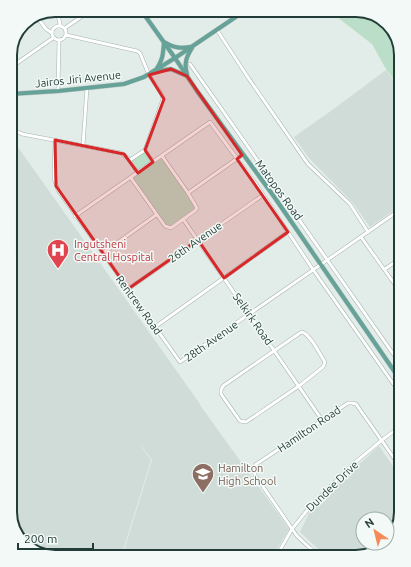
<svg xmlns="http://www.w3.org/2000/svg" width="411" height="567" viewBox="0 0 411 567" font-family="Ubuntu,sans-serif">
<rect width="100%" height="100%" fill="#e2ece8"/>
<g fill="#d0dcd8">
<path d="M386 70 401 91V205L370 227 353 203 309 158 294 137 335 108Z"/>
<path d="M10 136 200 404V405L289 529 272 557H122L152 460 141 445V446L151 460 121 557H52L32 551 16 535 10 512Z"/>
<path d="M379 446 401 478V513L395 535 387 543V519H363V543H387L379 551 357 557H327L300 532 311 509Z"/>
</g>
<g fill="#badec7">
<path d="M328 10H359L379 16 395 32 401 55V89L386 69 372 44Z"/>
<path d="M144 151 152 162 139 171 132 160Z"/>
<path d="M161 159 163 160 194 205V210L170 226 166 225 133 179 134 177Z"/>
</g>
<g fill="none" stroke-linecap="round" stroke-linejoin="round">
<path stroke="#89c0d2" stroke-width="1" d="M373 14 397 38"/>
<g stroke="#a5b4b0" stroke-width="4">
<g id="minor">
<path d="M54 10 59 19 60 25"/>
<path d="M154 16 164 10"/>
<path d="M37 17 46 29 52 33"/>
<circle cx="59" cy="33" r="7"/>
<path d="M65 28 91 10"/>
<path d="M217 30 249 79 308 164 350 204 368 232"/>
<path d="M66 35 137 51 140 53 149 75 162 95 163 99 145 150 153 162"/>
<path d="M190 64 401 365"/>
<path d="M10 68 53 38"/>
<path d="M58 91 59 40"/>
<path d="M10 127 14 130 22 134 121 153 128 158 138 173"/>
<path d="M55 140 54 178 58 190 180 362 401 209"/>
<path d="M83 145 87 88"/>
<path d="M130 160 145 150"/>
<path d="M131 178 165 226 171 228 196 210 197 208 188 193 162 156"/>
<path d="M188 193 242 155"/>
<path d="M75 216 210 122 258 187 314 271 397 389"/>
<path d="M183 219 322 420"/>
<path d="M361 237 401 293"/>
<path d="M103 253 156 215"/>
<path d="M385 269 401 258"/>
<path d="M128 289 263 195"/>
<path d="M155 327 288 232"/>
<path d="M302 332C311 335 319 353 325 362L323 367 299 386 246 422 240 421 221 394V390L223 386 300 333Z"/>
<path d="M276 557 292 529 309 508 352 465 382 440 401 426"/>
<path d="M322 557 310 548 297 536 255 475 254 470 255 465 348 403H352L356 404 401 468"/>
</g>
</g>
<g stroke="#c1c9c7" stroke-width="5">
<g id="major">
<path d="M141 10 175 58 197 91 275 198 401 381"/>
<path d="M166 43C174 48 181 49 190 47"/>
<path d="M156 70C163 59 163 55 164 42"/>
<path d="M157 71 171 69 187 76"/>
<path d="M187 74C184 64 186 57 192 48"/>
<path d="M10 94 58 91 124 84 144 77 175 58 246 10"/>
</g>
</g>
<use href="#minor" stroke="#fff" stroke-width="3"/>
<use href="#major" stroke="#66a298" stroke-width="4"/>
</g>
<path fill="#d62828" fill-opacity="0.2" stroke="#d62828" stroke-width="3" stroke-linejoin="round" d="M171 69 187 76 242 155 237 159 288 232 224 278 198 240 128 289 56 186 55 140 124 154 138 173 153 162 145 150 164 99 149 75Z"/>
<defs>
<g id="hospital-pin" transform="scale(1.15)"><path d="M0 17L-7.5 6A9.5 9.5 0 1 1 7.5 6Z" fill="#e0444e" stroke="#f2f9f6"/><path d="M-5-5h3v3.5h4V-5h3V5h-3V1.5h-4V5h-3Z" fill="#fff"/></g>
<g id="school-pin" transform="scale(1.15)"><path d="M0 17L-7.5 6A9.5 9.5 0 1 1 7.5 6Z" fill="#8d6e63" stroke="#f2f9f6"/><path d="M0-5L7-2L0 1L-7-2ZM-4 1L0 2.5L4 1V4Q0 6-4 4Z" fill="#fff"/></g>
</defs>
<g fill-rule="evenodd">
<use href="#hospital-pin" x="58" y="250"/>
<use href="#school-pin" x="203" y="474"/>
</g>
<g text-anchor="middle" stroke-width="3" stroke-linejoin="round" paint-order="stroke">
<g font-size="11" fill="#223d38" stroke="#f2f9f6">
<text transform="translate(78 79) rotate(-6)" y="4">Jairos Jiri Avenue</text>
<text transform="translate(279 190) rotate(54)" y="4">Matopos Road</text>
<text transform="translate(195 242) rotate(-35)" y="4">26th Avenue</text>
<text transform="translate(139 305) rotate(54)" y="4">Rentrew Road</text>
<text transform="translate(253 319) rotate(55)" y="4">Selkirk Road</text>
<text transform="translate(211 341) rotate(-35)" y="4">28th Avenue</text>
<text transform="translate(309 429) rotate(-34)" y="4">Hamilton Road</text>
<text transform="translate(332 486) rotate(-44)" y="4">Dundee Drive</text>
</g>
<g font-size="11" fill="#be3a42" stroke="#f2f9f6" text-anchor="start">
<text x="74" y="248">Ingutsheni<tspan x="74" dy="13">Central Hospital</tspan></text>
</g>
<g font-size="11" fill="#785e54" stroke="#f2f9f6" text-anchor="start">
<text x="218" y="472">Hamilton<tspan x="218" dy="13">High School</tspan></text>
</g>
</g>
<path d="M0 0H411V567H0ZM55 17H356A38 38 0 0 1 394 55V512A38 38 0 0 1 356 550H55A38 38 0 0 1 17 512V55A38 38 0 0 1 55 17Z" fill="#f2f9f6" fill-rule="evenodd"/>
<path fill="none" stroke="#223d38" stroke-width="2" d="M55 17H356A38 38 0 0 1 394 55V512A38 38 0 0 1 356 550H55A38 38 0 0 1 17 512V55A38 38 0 0 1 55 17Z"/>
<g transform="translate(375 531) rotate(325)"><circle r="19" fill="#f2f9f6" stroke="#9faeaa"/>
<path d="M0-3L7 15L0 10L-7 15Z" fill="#f38c59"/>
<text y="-6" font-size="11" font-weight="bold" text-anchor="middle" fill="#223d38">N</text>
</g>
<path d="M18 543v6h75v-6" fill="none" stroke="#223d38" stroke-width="2"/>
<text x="24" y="543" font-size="12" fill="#223d38" stroke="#f2f9f6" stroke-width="3" paint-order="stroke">200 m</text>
</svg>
